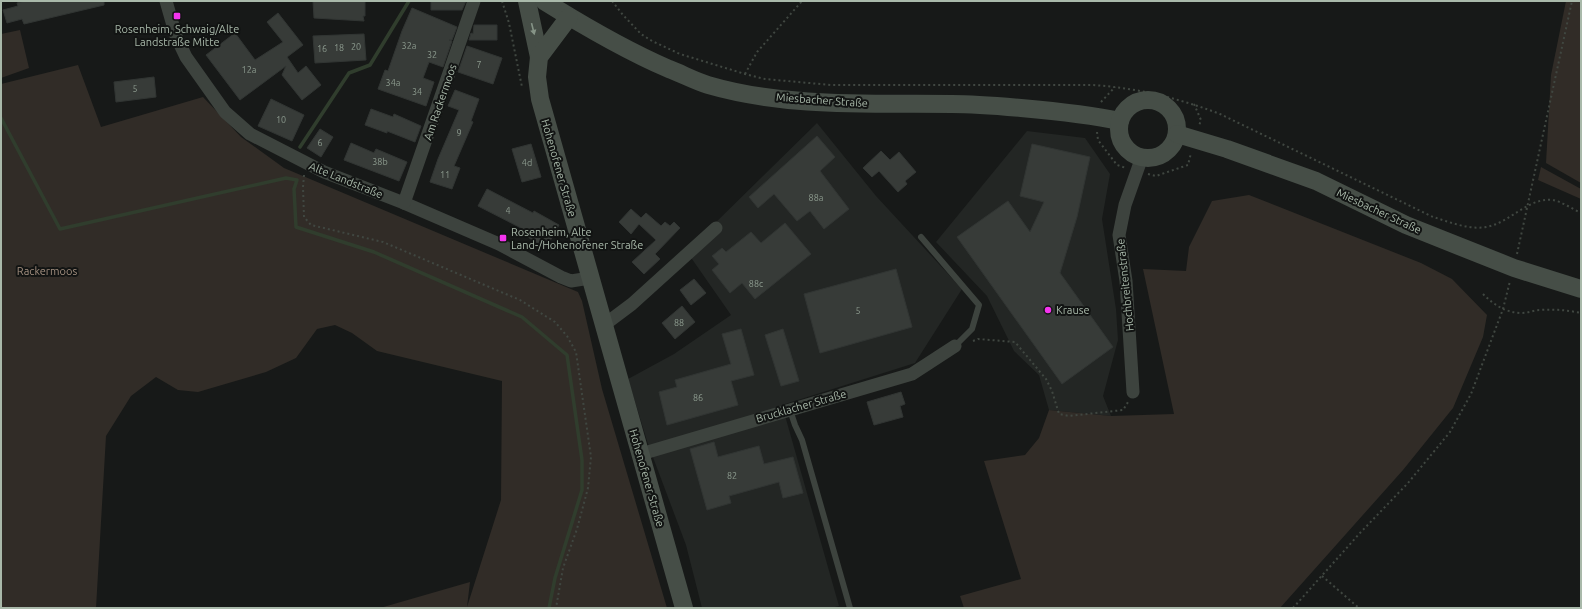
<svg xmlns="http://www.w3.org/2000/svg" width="1582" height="609" viewBox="0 0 1582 609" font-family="Ubuntu,sans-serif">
<rect width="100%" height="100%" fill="#171918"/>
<g fill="#232624">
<path d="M817 123 876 196 962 289 915 363 782 405 839 606 831 608H702L686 545 648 444 628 379 674 354 731 315 685 249 706 232Z"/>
<path d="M1027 131 1085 138 1110 174 1102 219 1116 309 1118 340 1103 396 1111 416 1049 410 1039 375 1014 351 987 296 936 242Z"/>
</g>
<g fill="#312c27">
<path d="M1566 1H1581V183L1546 163 1551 75Z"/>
<path d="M20 30 29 68 1 78V34Z"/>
<path d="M78 65 101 127 203 97 241 137 284 168 578 292 582 301 602 389 667 608H380L470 582 467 607 501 500 502 381 377 351 352 333 335 325 317 329 296 358 266 372 198 392 178 390 156 377 131 396 106 436 96 608H1V84Z"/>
<path d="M1541 167 1581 189V199L1538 180Z"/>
<path d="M1249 195 1421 263 1452 279 1487 315 1483 337 1453 408 1403 470 1280 608H964L960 596 1021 579 984 461 1025 455 1039 438 1049 410 1111 416 1174 414 1143 269 1186 271 1189 247 1212 201Z"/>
</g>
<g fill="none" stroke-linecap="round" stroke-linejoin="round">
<g stroke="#303d2d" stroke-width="3.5">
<path d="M1 118 60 229 286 178 297 180 294 189 296 227 374 252 522 317 567 355 582 460V490L555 578 549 608"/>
<path d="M300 147 349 73 370 65 409 1"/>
</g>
</g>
<g fill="#373b38" stroke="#313533">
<path d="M25 1H104V5L24 24 22 19 7 23 3 10 18 6 17 3Z"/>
<path d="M313 1H365V16H363L364 21 314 18Z"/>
<path d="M431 1H466L462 10H431Z"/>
<path d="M412 8 457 27 452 40H449L452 41 443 67 429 62 423 78 434 82 426 106 378 89 385 70 388 71 402 31Z"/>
<path d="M278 13 303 45 287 57 298 73 306 66 321 85 302 100 282 75 286 66 240 100 206 55 235 33 255 60 283 42 267 22Z"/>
<path d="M474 25H497V40H469L471 33 473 34Z"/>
<path d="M364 34 366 60 315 63 313 36Z"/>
<path d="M467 46 502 58 493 84 458 72Z"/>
<path d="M154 77 156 97 116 102 114 82Z"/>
<path d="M455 90 479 99 471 121 473 122 454 166 460 168 452 189 430 182 438 159 459 110 448 106Z"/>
<path d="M271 99 304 115 292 141 258 126Z"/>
<path d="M371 109 393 117 394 114 421 126 415 142 387 131V133L365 125Z"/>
<path d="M320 129 333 137 321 157 307 148Z"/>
<path d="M817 136 835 157 820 171 849 209 824 229 810 211 797 221 774 194 758 208 749 197Z"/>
<path d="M351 143 374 153 376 149 407 162 399 181 344 160Z"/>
<path d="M531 144 541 177 522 182 512 149Z"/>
<path d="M1032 144 1090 157 1077 217 1060 273 1113 347 1062 384 957 237 1008 201 1030 232 1044 202 1020 196Z"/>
<path d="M881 151 890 160 899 152 916 172 905 181 907 184 898 192 879 171 872 177 863 168Z"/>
<path d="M487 189 533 213 534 211 559 225 546 248 521 233 523 229 478 206Z"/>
<path d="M631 209 641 218 646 213 661 226 665 222 670 226 674 222 680 228 655 254 660 259 644 274 632 262 656 240 639 224 631 234 619 222Z"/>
<path d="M785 223 811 254 755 299 742 283 730 293 712 270 719 264 712 256 722 248 726 252 751 232 761 243Z"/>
<path d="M896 269 912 327 820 353 804 294Z"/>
<path d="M694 279 706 293 691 305 680 290Z"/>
<path d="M682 306 695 322 675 339 662 323Z"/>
<path d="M741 329 754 375 731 381 738 405 667 425 659 392 677 387 675 380 731 364 722 334Z"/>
<path d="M783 329 799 381 781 386 765 335Z"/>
<path d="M901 392 905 404 900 406 903 417 874 425 867 402Z"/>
<path d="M714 442 718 457 759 446 764 464 793 457 803 493 783 498 779 482 729 496 731 503 707 510 690 449Z"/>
</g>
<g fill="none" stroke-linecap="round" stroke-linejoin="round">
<g stroke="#404741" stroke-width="2" stroke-dasharray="2 3" stroke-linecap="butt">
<path d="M502 1 509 23 522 87"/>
<path d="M612 1 623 15 641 34 652 41 680 54 745 74 765 79 831 85H1093C1137 88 1178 98 1220 114L1433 217C1450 222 1468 230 1486 227 1510 223 1528 197 1553 200 1562 202 1573 209 1581 213"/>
<path d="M745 74 757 52 802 1"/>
<path d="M1101 102 1115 87"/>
<path d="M1194 104 1201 120 1199 126"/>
<path d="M1097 132 1098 140 1117 165 1126 168"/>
<path d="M1148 174 1156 176 1188 165 1191 153"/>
<path d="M304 175 303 187 304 217 311 225 383 242 520 300 555 322 567 336 576 352 591 457 588 488 577 529 563 568 556 608"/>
<path d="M1517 254 1572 1"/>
<path d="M1483 294C1494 305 1506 313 1522 313 1528 313 1534 310 1540 310 1554 309 1567 310 1581 313"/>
<path d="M973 341 978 339 1015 342 1046 379 1052 391 1059 414 1069 416 1123 410 1128 402"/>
<path d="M1322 576 1359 608"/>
<path d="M1293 608 1360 533 1408 483 1450 432 1471 394 1503 309 1510 281"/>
</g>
<g stroke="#3d433e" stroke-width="6">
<path d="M921 237 979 305 972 329 955 346"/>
<path d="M790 410 795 425 802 440 850 608"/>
</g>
<g stroke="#3d433e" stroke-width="13">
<path d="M166 1 176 36 186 57 225 112 250 134 324 172 404 203 499 244 561 277 571 281 590 278"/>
<path d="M404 203 474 1"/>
<path d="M604 325 632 304 716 228"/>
<path d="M1133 392 1126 281 1119 235 1125 205 1142 157"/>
<path d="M641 454 912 374 955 346"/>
</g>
<g stroke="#464e47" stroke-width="18">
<path d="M527 1 539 57"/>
<path d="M544 1C584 26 625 50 669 69 682 74 695 81 708 85 787 108 871 103 952 104 975 104 998 106 1021 108 1054 111 1087 114 1120 121"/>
<path d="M569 17 539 57 537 77 540 99 684 608"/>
<circle cx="1148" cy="129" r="29"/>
<path d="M1177 134 1227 149 1316 181 1406 225 1514 268 1581 289"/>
</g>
</g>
<defs><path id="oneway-solid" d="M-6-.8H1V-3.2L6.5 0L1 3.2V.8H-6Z"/></defs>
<use fill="#869487" href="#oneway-solid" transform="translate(533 29) rotate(76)"/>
<g fill="#f434ee" stroke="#121413" stroke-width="1.5">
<rect x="173" y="12" width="8" height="8" rx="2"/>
<rect x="499" y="234" width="8" height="8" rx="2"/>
<circle cx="1048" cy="310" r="4"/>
</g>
<g text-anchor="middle" stroke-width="4" stroke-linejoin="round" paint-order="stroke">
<g font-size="9" fill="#8c9a8e">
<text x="409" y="49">32a</text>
<text x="356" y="50">20</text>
<text x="339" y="51">18</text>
<text x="322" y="52">16</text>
<text x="432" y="58">32</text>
<text x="479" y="68">7</text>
<text x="249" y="73">12a</text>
<text x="393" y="86">34a</text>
<text x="135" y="92">5</text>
<text x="417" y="95">34</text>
<text x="281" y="123">10</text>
<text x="459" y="136">9</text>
<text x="320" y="146">6</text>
<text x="380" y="165">38b</text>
<text x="527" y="166">4d</text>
<text x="445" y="178">11</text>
<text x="816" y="201">88a</text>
<text x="508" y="214">4</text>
<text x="756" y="287">88c</text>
<text x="858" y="314">5</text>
<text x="679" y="326">88</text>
<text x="698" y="401">86</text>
<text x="732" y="479">82</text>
</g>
<g font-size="11" fill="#a9b9aa" stroke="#121413" text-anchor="start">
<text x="177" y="33" text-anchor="middle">Rosenheim, Schwaig/Alte<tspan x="177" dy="13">Landstraße Mitte</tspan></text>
<text x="511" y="236">Rosenheim, Alte<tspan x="511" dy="13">Land-/Hohenofener Straße</tspan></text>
<text x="1056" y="314">Krause</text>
</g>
<g font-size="11" fill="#a9b9aa" stroke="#121413">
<text transform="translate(822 100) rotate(4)" y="4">Miesbacher Straße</text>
<text transform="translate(440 102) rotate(-71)" y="4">Am Rackermoos</text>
<text transform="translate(559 168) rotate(74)" y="4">Hohenofener Straße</text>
<text transform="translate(346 180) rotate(22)" y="4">Alte Landstraße</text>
<text transform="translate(1379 211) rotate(25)" y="4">Miesbacher Straße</text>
<text transform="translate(1125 285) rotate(-96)" y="4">Hochbreitenstraße</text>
<text transform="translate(801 406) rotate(-16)" y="4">Brucklacher Straße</text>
<text transform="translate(647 478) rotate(74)" y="4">Hohenofener Straße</text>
</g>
<g font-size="11" fill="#a49080" stroke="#121413">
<text x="47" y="275">Rackermoos</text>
</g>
</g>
<rect width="1582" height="609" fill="none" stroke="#a9b9aa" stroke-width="4"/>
</svg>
